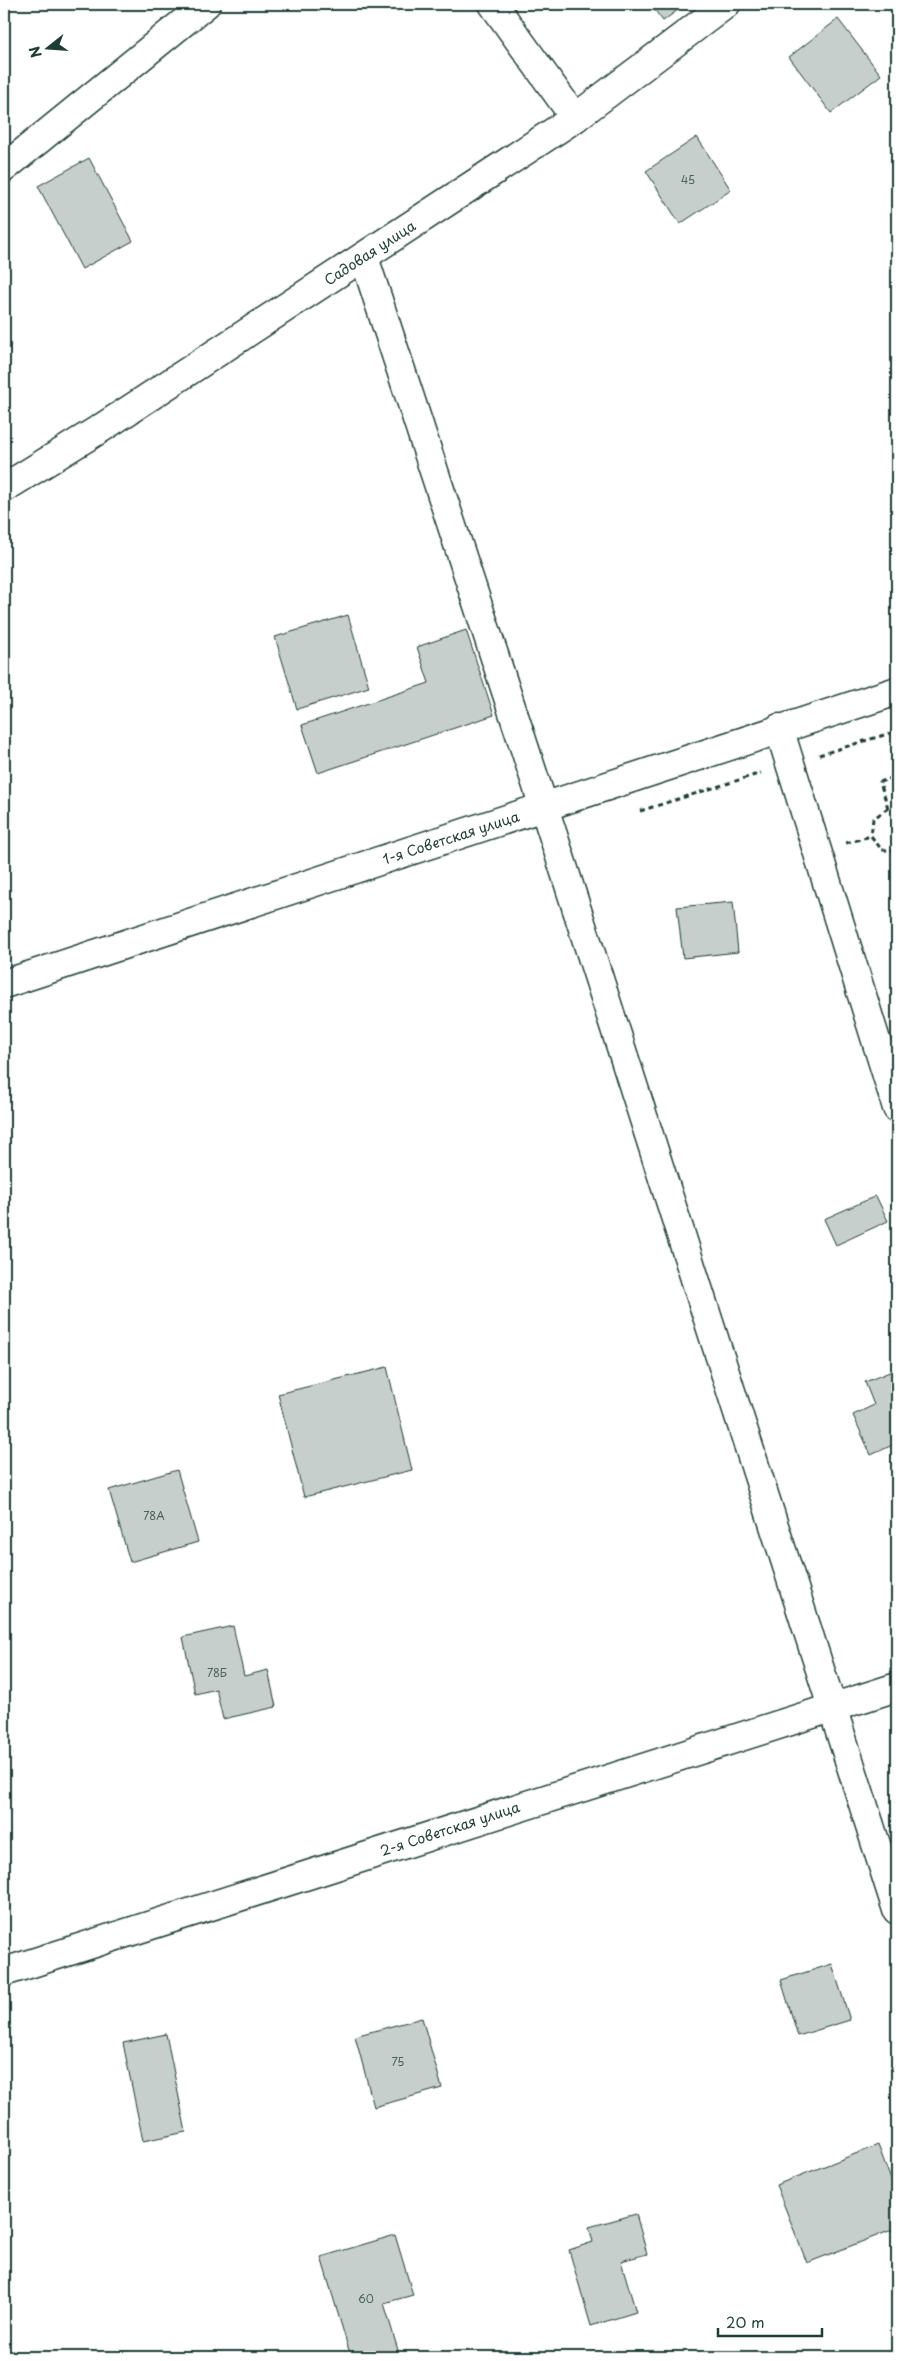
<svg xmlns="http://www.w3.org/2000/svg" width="901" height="2361" viewBox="0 0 901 2361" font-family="'Playpen Sans',sans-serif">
<rect width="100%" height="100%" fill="#fff"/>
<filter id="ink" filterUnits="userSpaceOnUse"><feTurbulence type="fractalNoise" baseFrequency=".02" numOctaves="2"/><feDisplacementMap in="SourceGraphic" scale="10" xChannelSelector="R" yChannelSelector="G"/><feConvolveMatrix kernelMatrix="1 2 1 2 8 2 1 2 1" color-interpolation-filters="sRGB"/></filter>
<g filter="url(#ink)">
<g fill="#c7cfcc" stroke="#1f3d34">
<path d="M650 4H686L663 21Z"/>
<path d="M838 19 881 75 831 113 789 57Z"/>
<path d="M697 137 731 190 680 224 646 171Z"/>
<path d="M89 158 133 241 82 269 38 186Z"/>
<path d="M348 615 369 687 297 709 275 637Z"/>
<path d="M466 630 494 715 318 773 302 725 429 683 417 647Z"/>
<path d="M733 902 738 952 683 958 677 907Z"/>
<path d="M876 1196 888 1221 836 1245 824 1219Z"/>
<path d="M387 1367 412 1470 304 1497 278 1394Z"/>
<path d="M897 1369V1443L871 1455 853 1415 874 1405 865 1382Z"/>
<path d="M177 1470 198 1542 130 1562 109 1490Z"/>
<path d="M233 1626 244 1676 268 1670 276 1707 223 1719 216 1689 195 1694 183 1637Z"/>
<path d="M832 1964 850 2020 798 2036 781 1980Z"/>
<path d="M422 2018 442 2088 374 2107 355 2036Z"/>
<path d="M166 2034 186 2132 143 2141 123 2043Z"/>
<path d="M878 2145 897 2196V2228L807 2263 776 2185Z"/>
<path d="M636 2214 647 2254 621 2261 636 2312 591 2326 569 2250 593 2242 589 2227Z"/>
<path d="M395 2235 413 2295 384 2303 400 2357H351L321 2257Z"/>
</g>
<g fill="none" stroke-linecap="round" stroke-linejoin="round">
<g stroke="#1f3d34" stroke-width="31">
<g id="minor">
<path d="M493 4 575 118"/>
<path d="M4 168 206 4"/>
<path d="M364 257 554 838 897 1910"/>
<path d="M4 488 103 427 575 118 726 4"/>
<path d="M779 728 897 1108"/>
<path d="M4 1972 897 1687"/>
</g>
</g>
<g stroke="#1f3d34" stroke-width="31">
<path id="major" d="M4 984 897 691"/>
</g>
<g stroke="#1f3d34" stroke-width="3" stroke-dasharray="5 4" stroke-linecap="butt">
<path d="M819 755 897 731"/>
<path d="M888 808 880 782 897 776"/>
<path d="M897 810 888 808 873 819 871 836 882 850 897 851"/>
<path d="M640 811 761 773"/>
<path d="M846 843 871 836"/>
</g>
<use href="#minor" stroke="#fff" stroke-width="28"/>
<use href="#major" stroke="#fff" stroke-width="28"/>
</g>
</g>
<g text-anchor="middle" stroke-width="4" stroke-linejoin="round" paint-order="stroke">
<g font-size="11" fill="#49625a">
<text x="688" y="184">45</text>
<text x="154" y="1520">78А</text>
<text x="217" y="1677">78Б</text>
<text x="398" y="2066">75</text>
<text x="366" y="2303">60</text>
</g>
<g font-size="14" fill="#1f3d34" stroke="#fff">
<text transform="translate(370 253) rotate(-33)" y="5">Садовая улица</text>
<text transform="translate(451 838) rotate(-18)" y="5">1-я Советская улица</text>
<text transform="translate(450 1829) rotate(-18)" y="5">2-я Советская улица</text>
</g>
</g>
<rect width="901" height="2361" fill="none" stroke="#fff" stroke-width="20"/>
<rect x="10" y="10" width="881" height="2341" fill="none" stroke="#1f3d34" stroke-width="2" filter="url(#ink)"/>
<g transform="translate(48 48) rotate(253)" stroke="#ffffff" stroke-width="4" paint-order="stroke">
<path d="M0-4L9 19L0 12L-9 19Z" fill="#1f3d34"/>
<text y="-8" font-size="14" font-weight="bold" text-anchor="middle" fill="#1f3d34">N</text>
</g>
<path d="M718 2328v8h104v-8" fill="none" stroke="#1f3d34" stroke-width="2.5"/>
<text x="726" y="2328" font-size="15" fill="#1f3d34" stroke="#ffffff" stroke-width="4" paint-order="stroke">20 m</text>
</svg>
